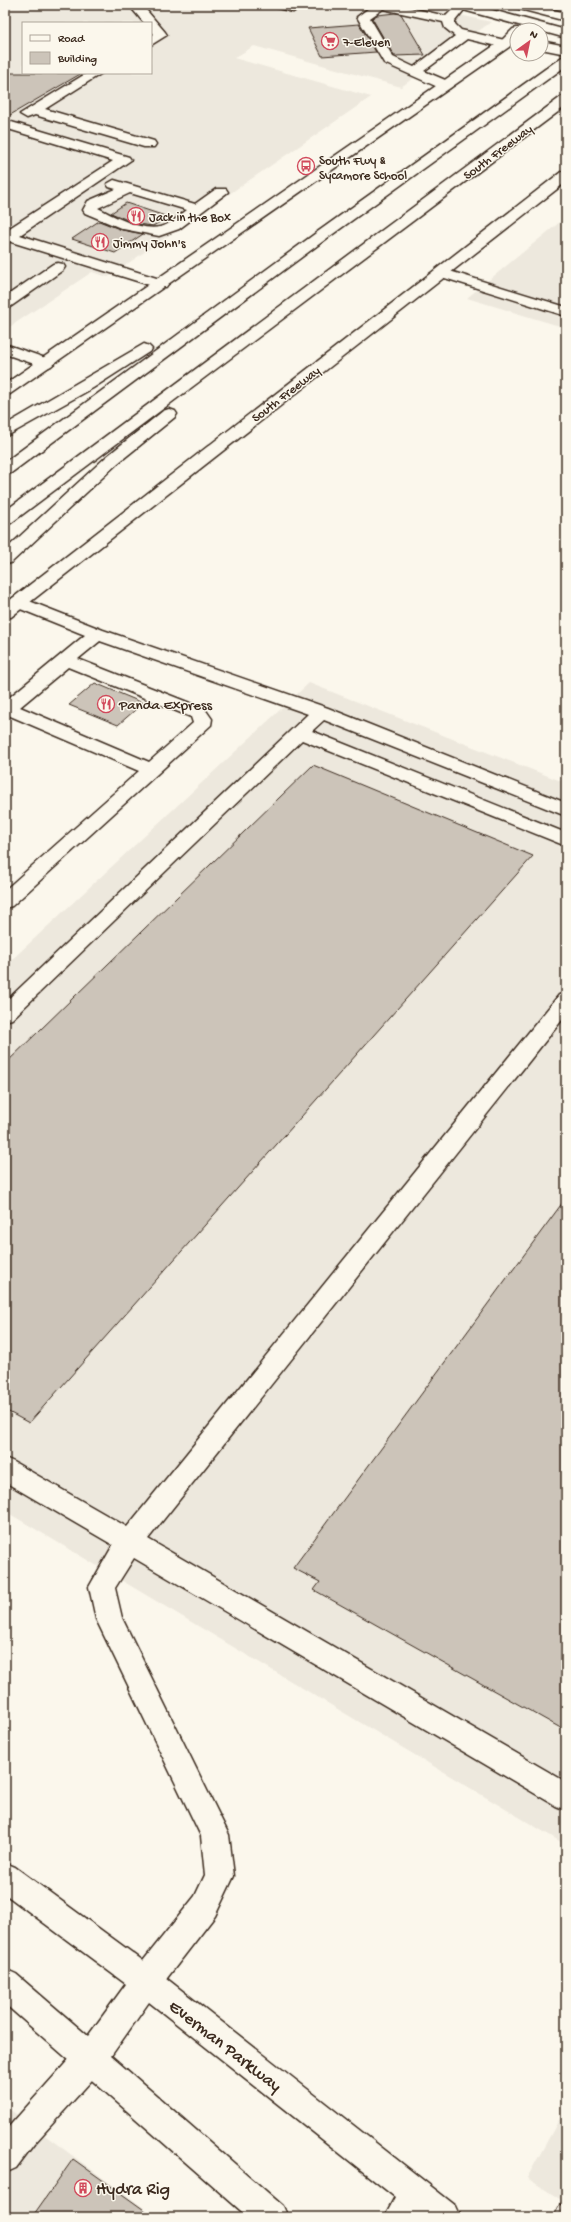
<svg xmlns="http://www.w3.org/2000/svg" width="571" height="2222" viewBox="0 0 571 2222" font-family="'Gochi Hand',sans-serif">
<rect width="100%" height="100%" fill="#fbf7ec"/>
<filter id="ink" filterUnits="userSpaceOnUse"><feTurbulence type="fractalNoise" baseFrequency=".025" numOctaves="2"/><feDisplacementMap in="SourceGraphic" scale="8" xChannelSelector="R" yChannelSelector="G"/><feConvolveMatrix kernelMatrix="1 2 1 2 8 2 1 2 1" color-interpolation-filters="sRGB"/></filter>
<g filter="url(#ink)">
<g fill="#ede8dd" fill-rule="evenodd">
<path d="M5 5H428L446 12 491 22 401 87 254 46 234 58 371 97 108 277 92 272 5 330ZM23 23H151V73H23Z"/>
<path d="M566 217V328L467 298Z"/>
<path d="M309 683 566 783V1845L5 1511V966Z"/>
<path d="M5 2106 156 2217H5Z"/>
<path d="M566 2107V2203L527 2178Z"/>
</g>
<g fill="#ccc4b9" stroke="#3b2a1e">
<path d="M395 13 401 14 425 55 394 56 372 18 377 15Z"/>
<path d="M359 24 376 52 322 56 308 28Z"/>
<path d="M5 73H82L5 118Z"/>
<path d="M126 203 168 217 153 226 137 224 111 213Z"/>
<path d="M99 221 122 230 143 234 115 253 72 239Z"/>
<path d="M95 683 143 703 118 725 69 705Z"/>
<path d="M313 765 533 856 29 1423 5 1410V1064Z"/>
<path d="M566 1198V1731L314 1590 320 1582 293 1568Z"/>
<path d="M73 2159 154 2217H32Z"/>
</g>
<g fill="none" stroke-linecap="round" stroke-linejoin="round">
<g stroke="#3b2a1e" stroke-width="3">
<g id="minor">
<path d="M129 5H142L165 32 167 35 151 45V36L154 34 151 31V23H144Z"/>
<path d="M276 5H304L293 12 278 8Z"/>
<path d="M373 5H398L446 16 457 5H468L455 21V24L461 30 509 41 511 44 505 48 467 39 424 71 450 82 451 85 450 88H440L384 63 357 17ZM383 9 443 22 445 28 455 36 414 67 393 57 370 18Z"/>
<path d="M87 73H102L45 109 154 141 156 144 154 147H144L35 115 27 118 20 114Z"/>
<path d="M8 121 129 157 131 160 20 235 166 281 168 284 166 287H156L5 240V231L113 161 5 128V122Z"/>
<path d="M114 180 195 204 216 189H226L228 192 179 229 159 236 123 229 85 213 83 210 88 201 116 189 109 187 107 184ZM130 193 187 210C179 216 170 225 160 227 141 231 115 217 98 208Z"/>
<path d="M58 263 63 264 65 267 63 270 10 307 5 308V297L53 264Z"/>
<path d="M440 268 566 307V316L435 275 433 272Z"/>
<path d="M5 344 51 360 54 363 51 366 46 368 5 354Z"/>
<path d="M19 597 103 630 328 708 566 803V816L324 720 312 731 566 833V846L302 740 12 1019 5 1021V1002L308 714 100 641 78 659 205 709 212 719 211 725 12 906 5 908V890L139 771 8 715 5 716V701L85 635 13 606 10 602 13 598ZM68 667 191 717 193 723 149 762 20 707Z"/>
<path d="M566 993V1015L148 1539 566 1782V1810L556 1806 134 1558 115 1588 122 1618 229 1835 234 1876 215 1916 157 1991 146 1996 135 1991 131 1981 135 1971 195 1896 205 1875 201 1836 96 1619 89 1587 113 1545 5 1482V1458L14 1462 127 1527 559 995Z"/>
<path d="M91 2043 102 2047 106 2058 102 2069 34 2144 16 2168 5 2173V2131L80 2047Z"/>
</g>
</g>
<g stroke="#3b2a1e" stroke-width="3">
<g id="major">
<path d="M454 5H474L566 30V38L456 8Z"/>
<path d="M514 5H534L566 13V21L516 8Z"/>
<path d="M517 28 522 30H517V39L509 47 10 394 5 396V384L501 41 513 29Z"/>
<path d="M541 41 566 46V54L541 49Z"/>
<path d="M566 171V182L11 617 5 618V604L561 172Z"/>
<path d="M5 1863 15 1867 157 1971 456 2206 461 2217H384L395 2197 149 2002 111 2056 283 2206 288 2217H248L5 2004V1969L16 1974 88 2036 126 1984 5 1894Z"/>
</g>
</g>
<g stroke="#3b2a1e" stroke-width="3">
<g id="highway">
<path d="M566 56V66L326 239 11 473 5 475V462L316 233 562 57Z"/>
<path d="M566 96V106L11 523 5 524V511L561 97Z"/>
<path d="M144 344 149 346 152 349 149 352 93 388 5 437V425Z"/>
<path d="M169 409 175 411 177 414 175 417 118 463 11 563 5 564V550L106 457 163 411Z"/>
</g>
</g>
<use href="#minor" fill="#fbf7ec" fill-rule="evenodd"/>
<use href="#major" fill="#fbf7ec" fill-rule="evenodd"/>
<use href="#highway" fill="#fbf7ec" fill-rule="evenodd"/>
<g stroke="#3b2a1e" stroke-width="5.5">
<path id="rail" d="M556 2217 566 2199"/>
</g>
<use href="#rail" stroke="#fbf7ec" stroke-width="4" stroke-dasharray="12" stroke-linecap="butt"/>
</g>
</g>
<defs>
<g id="supermarket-ring" transform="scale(0.9)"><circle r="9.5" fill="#fbf7ec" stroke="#d1495b" stroke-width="1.5"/><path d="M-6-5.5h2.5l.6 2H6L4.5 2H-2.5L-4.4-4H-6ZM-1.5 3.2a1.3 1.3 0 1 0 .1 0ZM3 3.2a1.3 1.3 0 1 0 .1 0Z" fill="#d1495b"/></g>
<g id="bus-ring" transform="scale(0.9)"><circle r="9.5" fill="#fbf7ec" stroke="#d1495b" stroke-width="1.5"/><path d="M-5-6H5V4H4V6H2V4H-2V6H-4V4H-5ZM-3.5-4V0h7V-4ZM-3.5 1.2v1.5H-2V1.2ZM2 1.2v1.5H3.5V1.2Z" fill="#d1495b"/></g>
<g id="restaurant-ring" transform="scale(0.9)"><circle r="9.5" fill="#fbf7ec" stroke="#d1495b" stroke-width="1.5"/><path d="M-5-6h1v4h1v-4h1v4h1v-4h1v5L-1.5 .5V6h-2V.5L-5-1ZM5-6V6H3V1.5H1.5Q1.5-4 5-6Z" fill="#d1495b"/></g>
<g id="building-ring" transform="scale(0.9)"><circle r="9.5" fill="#fbf7ec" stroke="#d1495b" stroke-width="1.5"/><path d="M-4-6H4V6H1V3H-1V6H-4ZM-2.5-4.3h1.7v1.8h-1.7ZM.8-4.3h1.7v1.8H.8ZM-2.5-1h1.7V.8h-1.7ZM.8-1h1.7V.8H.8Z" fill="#d1495b"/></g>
</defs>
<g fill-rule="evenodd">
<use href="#supermarket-ring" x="330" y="41"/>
<use href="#bus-ring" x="306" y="166"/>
<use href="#restaurant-ring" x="136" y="216"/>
<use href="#restaurant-ring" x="100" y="242"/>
<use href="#restaurant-ring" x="106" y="704"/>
<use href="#building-ring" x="83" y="2188"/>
</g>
<g text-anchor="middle" stroke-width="3" stroke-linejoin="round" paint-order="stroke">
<g font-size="13" fill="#3b2a1e" stroke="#fbf7ec" text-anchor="start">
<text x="343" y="46">7-Eleven</text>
<text x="319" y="164">South Fwy &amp;<tspan x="319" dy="15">Sycamore School</tspan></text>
<text x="149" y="221">Jack in the Box</text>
<text x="113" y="247">Jimmy John's</text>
</g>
<g font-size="13" fill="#3b2a1e" stroke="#fbf7ec">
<text transform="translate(497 151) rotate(-37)" y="5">South Freeway</text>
<text transform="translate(285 393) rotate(-38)" y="5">South Freeway</text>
</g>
<g font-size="15" fill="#3b2a1e" stroke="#fbf7ec" text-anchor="start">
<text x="119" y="709">Panda Express</text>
</g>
<g font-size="18" fill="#3b2a1e" stroke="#fbf7ec">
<text transform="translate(226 2045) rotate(38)" y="6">Everman Parkway</text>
</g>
<g font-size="18" fill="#3b2a1e" stroke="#fbf7ec" text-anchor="start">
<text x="96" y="2194">Hydra Rig</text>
</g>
</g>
<rect width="571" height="2222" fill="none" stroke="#fbf7ec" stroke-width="20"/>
<rect x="10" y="10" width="551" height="2202" fill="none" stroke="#3b2a1e" stroke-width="1.5" filter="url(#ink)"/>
<rect x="22" y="22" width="130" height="52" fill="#fbf7ec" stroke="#aea59a"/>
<rect x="30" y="35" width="20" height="6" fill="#fbf7ec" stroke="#aea59a"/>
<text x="58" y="42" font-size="12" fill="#3b2a1e">Road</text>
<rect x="30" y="52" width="20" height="12" fill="#ccc4b9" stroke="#aea59a"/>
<text x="58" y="62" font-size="12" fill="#3b2a1e">Building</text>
<g transform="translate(529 42) rotate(33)"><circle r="19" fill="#fbf7ec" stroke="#aea59a"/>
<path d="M0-3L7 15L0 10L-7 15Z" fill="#d1495b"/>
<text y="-6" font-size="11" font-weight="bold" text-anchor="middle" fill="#3b2a1e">N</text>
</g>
</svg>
